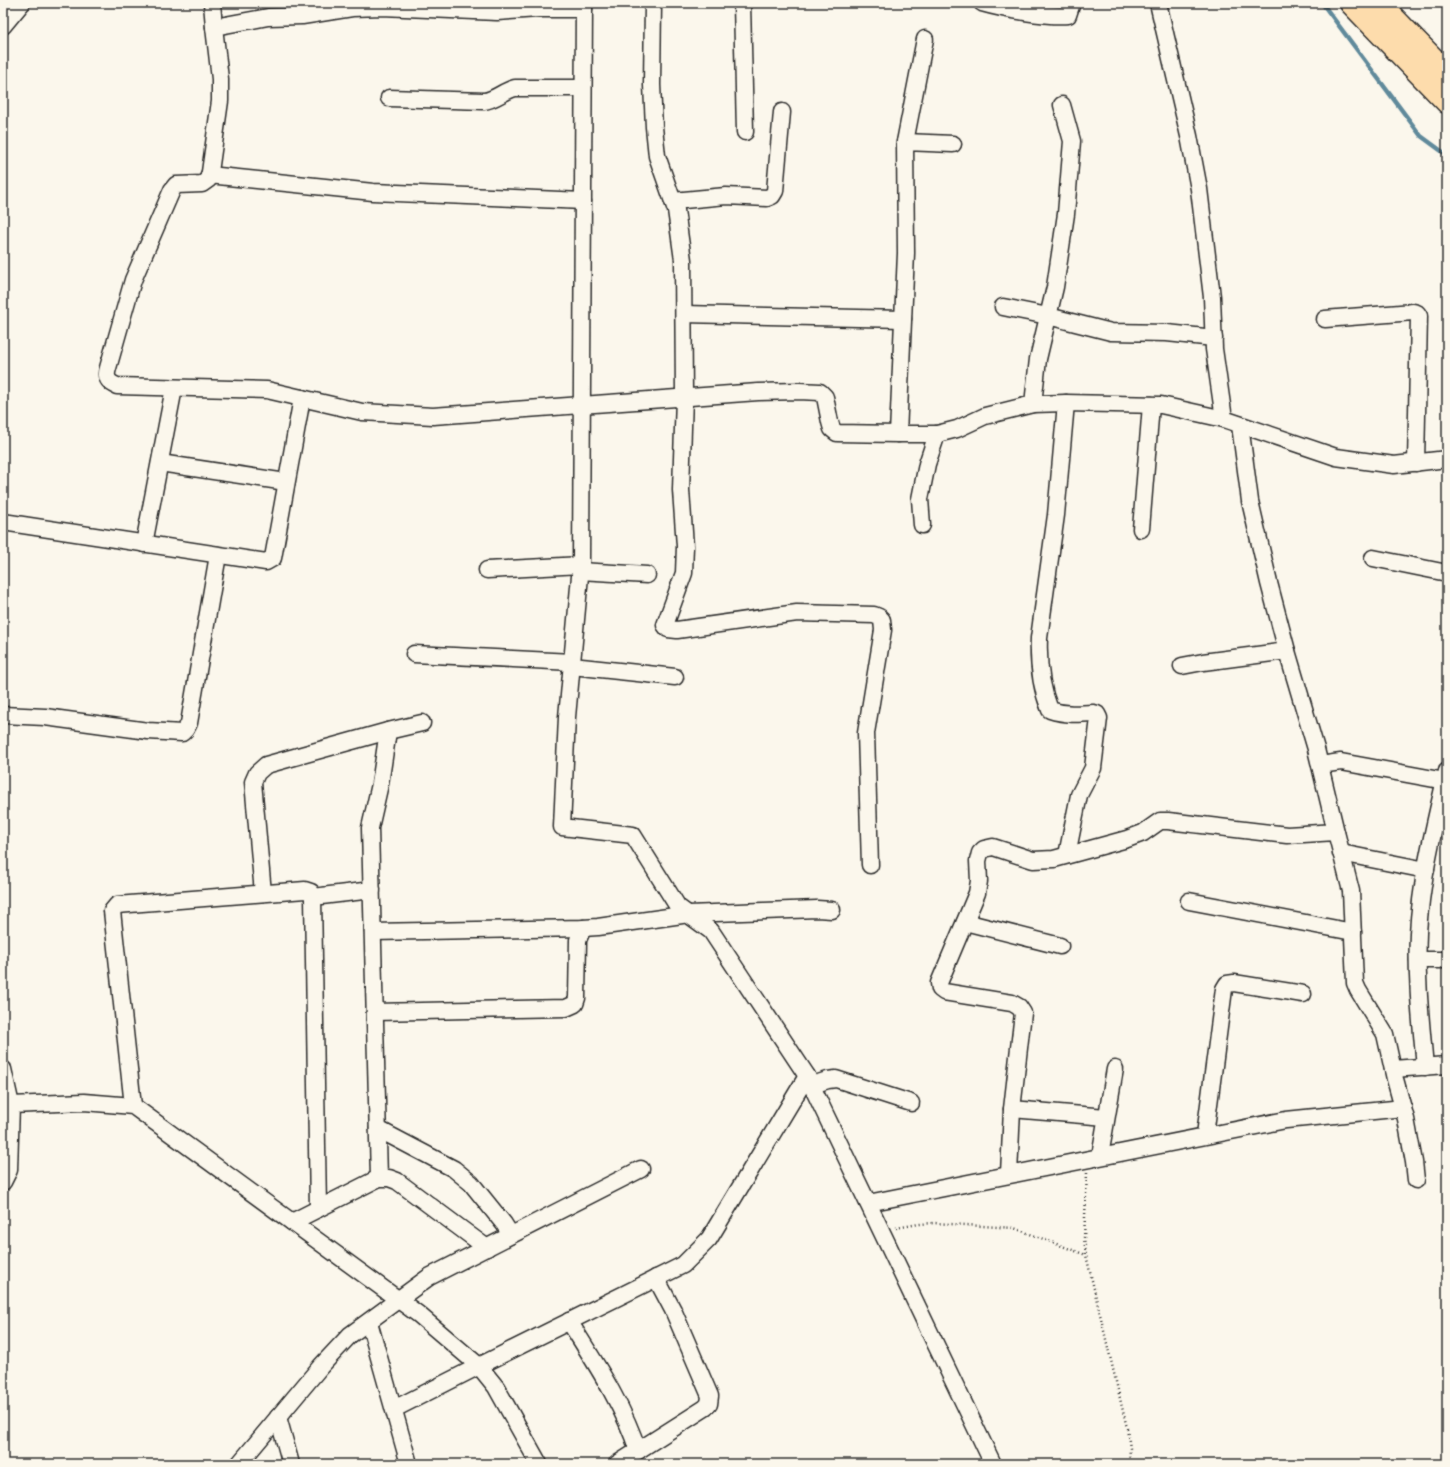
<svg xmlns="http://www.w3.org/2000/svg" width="1450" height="1467" viewBox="0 0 1450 1467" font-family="'Architects Daughter',sans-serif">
<rect width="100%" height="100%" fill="#fbf7ec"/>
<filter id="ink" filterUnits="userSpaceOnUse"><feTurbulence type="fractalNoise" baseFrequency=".025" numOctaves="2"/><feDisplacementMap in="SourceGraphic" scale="8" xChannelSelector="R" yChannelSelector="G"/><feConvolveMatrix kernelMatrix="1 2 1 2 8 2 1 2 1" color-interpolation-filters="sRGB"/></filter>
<g filter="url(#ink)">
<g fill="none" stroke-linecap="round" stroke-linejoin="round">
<path stroke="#618a9b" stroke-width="4.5" d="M1322 3 1421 136 1447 155"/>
<g stroke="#2b2b2b" stroke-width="19">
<g id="street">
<path d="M212 3 214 27 268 17 302 16 352 8 382 7 497 12 538 9H584"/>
<path d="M584 3 581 565 567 717 562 827 633 835 678 907 711 931 807 1076 993 1464"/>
<path d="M653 3 652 85 654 127 657 156 676 210 683 260 684 397 681 490 685 546 684 573 665 625 668 629 677 630 797 613 874 615 879 617 882 620 883 630 866 733 870 865"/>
<path d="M742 3 745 132"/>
<path d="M982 3C1003 9 1047 17 1068 15L1072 3"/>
<path d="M1158 3 1189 136 1199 189 1212 297 1214 349 1224 419 1336 457 1394 465 1447 459"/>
<path d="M3 26 22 3"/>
<path d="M214 27 220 79V101L209 179 202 184 176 185 172 190 133 280 108 368C105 378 108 382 117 386L267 390 362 412 433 416 758 392 799 391 820 392 825 397 830 422 832 429 837 433 898 434 906 253 905 142 953 144"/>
<path d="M389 98 484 101C495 100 503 91 515 88H583"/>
<path d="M905 142 925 39"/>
<path d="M209 175 373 192 583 201"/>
<path d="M673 201 726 196 767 198 772 196 775 191 782 112"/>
<path d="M1003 307 1048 316 1111 332 1167 333 1214 338"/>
<path d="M684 314 903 319"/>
<path d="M1325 319 1413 312 1417 313 1419 316 1416 463"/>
<path d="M1066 403 1056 515 1039 638C1038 662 1041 688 1050 710 1065 715 1079 714 1094 713L1097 714 1099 718 1093 768 1079 795 1067 855"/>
<path d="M1033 404 1038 359 1055 287 1066 214 1072 141 1062 105"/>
<path d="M898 434H937"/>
<path d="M160 463 286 482"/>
<path d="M3 522 266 562 273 558 302 398"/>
<path d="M922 525 920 499 927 464 937 434 957 429 985 416 1033 404 1066 403 1161 405 1224 419"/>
<path d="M1141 529 1151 405"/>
<path d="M144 544 174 388"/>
<path d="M1373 558 1447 573"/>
<path d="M487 570 581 565"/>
<path d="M580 571 647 575"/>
<path d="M414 654 572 662"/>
<path d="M572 666 675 677"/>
<path d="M1182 666 1203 662 1287 651"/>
<path d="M3 715 45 717 148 731 182 733 186 729 189 723 218 555"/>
<path d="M1320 765 1341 762 1445 781"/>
<path d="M1336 832 1351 891 1355 983 1358 990 1385 1034 1395 1079 1406 1119 1414 1162 1416 1180"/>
<path d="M1341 853 1426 870"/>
<path d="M263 893 253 782 257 773 266 765 388 731 422 723"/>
<path d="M313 897 372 890"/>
<path d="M1189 901 1353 932"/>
<path d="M965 922 1060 946"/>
<path d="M373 932 583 928 598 927 689 914 817 909 832 910"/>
<path d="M1418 960H1447"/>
<path d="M375 1012 566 1008 575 1004 577 998 578 940 583 928"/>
<path d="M1425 1067C1421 1022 1416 978 1418 933 1421 878 1435 824 1447 771"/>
<path d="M3 1069 11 1105 9 1170 3 1182"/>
<path d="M1393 1069 1447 1065"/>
<path d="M812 1085 828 1080 836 1079 911 1103"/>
<path d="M11 1105 84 1102 133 1106 418 1314 479 1366 683 1265 709 1239 807 1076"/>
<path d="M133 1106 112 911 117 905 305 890 311 892 313 897 318 1209"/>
<path d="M1012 1109 1106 1117"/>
<path d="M378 1129 454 1169 471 1183 504 1224 511 1235"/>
<path d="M1205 1135 1224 989 1227 984 1234 983 1303 994"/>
<path d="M1100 1156 1115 1069"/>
<path d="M1009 1174 1012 1109 1023 1013 1019 1007 1012 1003 944 992 940 989 939 983 977 893 979 881 978 861 980 853 984 849 993 847 1033 860 1054 859 1127 839 1143 833 1160 821H1168L1287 835 1336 832 1316 749 1287 651 1269 583 1250 501 1240 425"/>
<path d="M379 1178 370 828 380 784 388 731"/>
<path d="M868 1203 1286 1120 1403 1108"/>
<path d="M292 1222 379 1178H389L397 1181 487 1248"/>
<path d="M569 1321C594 1361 624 1406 638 1451"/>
<path d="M369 1322 409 1464"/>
<path d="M394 1409 479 1366 496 1387 539 1464"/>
<path d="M278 1417 291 1464"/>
<path d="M239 1464 321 1366 350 1335 429 1277 641 1169"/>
<path d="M617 1464 705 1408 709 1404 710 1396 673 1310 656 1278"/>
</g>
</g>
<g stroke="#2b2b2b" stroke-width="25">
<g id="primary">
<path d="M1351 3 1447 102"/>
<path d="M1379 3 1447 73"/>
</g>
</g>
<g stroke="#2b2b2b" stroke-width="2.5" stroke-dasharray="1 3" stroke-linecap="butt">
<path d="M1087 1173 1084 1238 1086 1255 1127 1428 1130 1448 1129 1464"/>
<path d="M896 1228 919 1224 934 1223 1014 1228 1086 1255"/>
</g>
<use href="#street" stroke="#fbf7ec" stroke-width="16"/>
<use href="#primary" stroke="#fddcac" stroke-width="22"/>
</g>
</g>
<rect width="1450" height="1467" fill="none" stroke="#fbf7ec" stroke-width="16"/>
<rect x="8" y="8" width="1434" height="1451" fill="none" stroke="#2b2b2b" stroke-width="1.5" filter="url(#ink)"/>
</svg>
